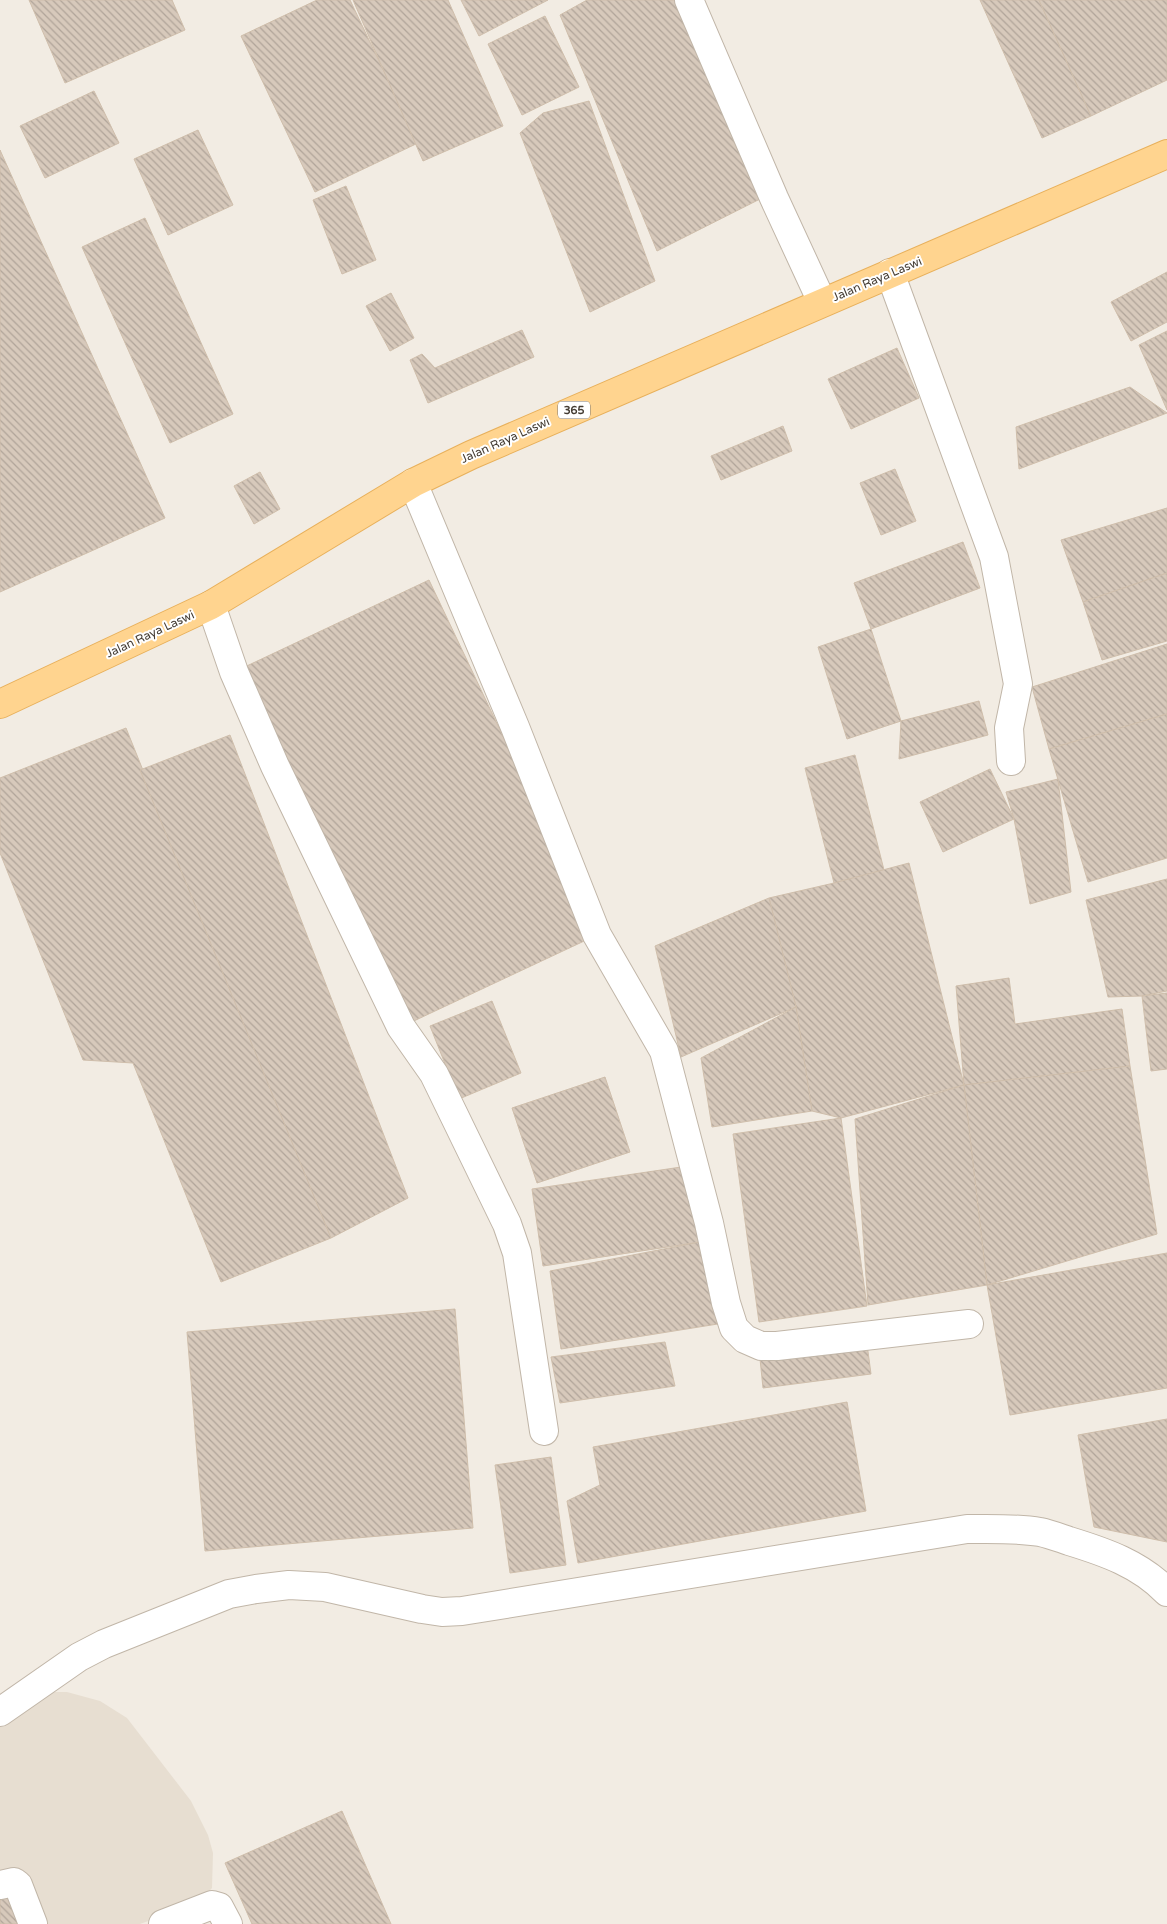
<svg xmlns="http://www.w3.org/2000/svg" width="1167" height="1924" viewBox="0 0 1167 1924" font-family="'Varela Round',sans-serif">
<defs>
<pattern id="building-back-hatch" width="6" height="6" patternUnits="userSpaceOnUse" patternTransform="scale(1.25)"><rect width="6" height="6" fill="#d7c9bb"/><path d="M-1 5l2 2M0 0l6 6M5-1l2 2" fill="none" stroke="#b0a499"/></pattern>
</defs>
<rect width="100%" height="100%" fill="#f2ece3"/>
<path fill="#e7ded1" d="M49 1692H67L100 1701 127 1718 191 1801 208 1835 213 1853 212 1888 198 1903 140 1924H0V1721Z"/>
<g fill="url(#building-back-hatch)" stroke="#cfbeab">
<path d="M29 0H172L185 30 65 83Z"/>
<path d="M317 0H350L418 143 315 192 241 36Z"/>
<path d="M353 0H448L503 126 423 161Z"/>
<path d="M461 0H548L479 36Z"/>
<path d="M587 0H677L762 198 657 251 560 15Z"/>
<path d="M980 0H1039L1091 116 1042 138Z"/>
<path d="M1039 0H1167V80L1091 116Z"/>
<path d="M545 16 579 87 522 115 488 44Z"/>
<path d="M94 91 119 143 45 178 20 126Z"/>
<path d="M589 101 655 281 590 312 520 133 543 113Z"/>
<path d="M198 130 233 205 168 235 134 159Z"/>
<path d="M0 150 165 518 0 592Z"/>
<path d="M346 186 376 260 342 274 313 200Z"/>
<path d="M145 218 233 414 170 443 82 247Z"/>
<path d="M1167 272V322L1131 341 1111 302Z"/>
<path d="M391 293 414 338 390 351 366 306Z"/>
<path d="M522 330 534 357 428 403 410 360 422 354 435 368Z"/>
<path d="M1167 331V410L1139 345Z"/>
<path d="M897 348 919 398 851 429 828 379Z"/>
<path d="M1130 387 1167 413 1019 469 1016 427Z"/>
<path d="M783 426 792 451 721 480 711 456Z"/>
<path d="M895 469 916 521 881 535 860 483Z"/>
<path d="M260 472 280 509 254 524 234 486Z"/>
<path d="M1167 508V573L1083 602 1061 540Z"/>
<path d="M963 542 980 588 871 629 854 583Z"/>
<path d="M1167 573V641L1102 660 1083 602Z"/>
<path d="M429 580 597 935 401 1027 234 672Z"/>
<path d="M871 629 901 721 847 739 818 647Z"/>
<path d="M1167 644V714L1049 749 1032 687Z"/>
<path d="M979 701 988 735 899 759 901 721Z"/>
<path d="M1167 714V858L1088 882 1049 749Z"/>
<path d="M126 728 331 1238 221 1282 133 1063 83 1060 0 853V778Z"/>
<path d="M230 735 408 1198 331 1238 140 770Z"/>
<path d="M855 755 884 870 834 883 805 768Z"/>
<path d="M990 769 1014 819 943 852 920 802Z"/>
<path d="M1058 779 1071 892 1030 904 1014 819 1006 792Z"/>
<path d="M909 863 964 1085 841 1118 812 1111 796 1007 769 898 834 883Z"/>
<path d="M1167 879V991L1142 996 1108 997 1086 900Z"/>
<path d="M769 898 796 1007 681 1057 655 946Z"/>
<path d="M1009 978 1015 1024 1122 1009 1130 1066 964 1085 956 986Z"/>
<path d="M1167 993V1069L1151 1071 1142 996Z"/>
<path d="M492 1001 521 1073 459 1099 430 1026Z"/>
<path d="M796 1007 812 1111 712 1127 701 1058Z"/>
<path d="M1130 1066 1157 1234 987 1285 964 1085Z"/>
<path d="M605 1077 630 1152 537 1183 512 1108Z"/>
<path d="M964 1085 987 1285 868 1305 855 1119Z"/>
<path d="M841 1118 867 1306 759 1322 733 1134Z"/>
<path d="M688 1166 700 1242 543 1266 532 1189Z"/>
<path d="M700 1242 724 1323 561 1349 550 1271Z"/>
<path d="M1167 1253V1388L1010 1415 987 1285Z"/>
<path d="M455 1309 473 1528 205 1551 187 1332Z"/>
<path d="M665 1342 675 1386 560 1403 551 1357Z"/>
<path d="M867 1344 871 1374 763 1388 760 1359Z"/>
<path d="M847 1402 866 1511 578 1563 567 1501 600 1485 593 1447Z"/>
<path d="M1167 1419V1542L1094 1527 1078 1435Z"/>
<path d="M551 1457 566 1565 510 1573 495 1465Z"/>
<path d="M342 1811 391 1924H252L225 1863Z"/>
<path d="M10 1896 21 1924H0V1900Z"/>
</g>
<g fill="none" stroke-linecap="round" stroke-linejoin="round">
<g stroke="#c1b6a8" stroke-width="30">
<g id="minor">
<path d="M689 0 774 198 822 302"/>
<path d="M890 273 994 557 1018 684 1009 728 1011 761"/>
<path d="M413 483 515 727 597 935 664 1051 709 1223 726 1303 734 1328 745 1339 761 1346H777L969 1324"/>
<path d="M211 605 234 672 275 766 401 1027 434 1074 507 1224 517 1253 544 1431"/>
<path d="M0 1712 79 1657 104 1644 229 1594 256 1589 289 1585 325 1587 422 1609 442 1612 462 1611 967 1529C992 1529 1016 1528 1040 1532 1050 1534 1060 1538 1069 1541 1105 1552 1140 1564 1167 1592"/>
<path d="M0 1885 14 1882 18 1885 33 1924"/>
<path d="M163 1924 212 1905 219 1907 228 1924"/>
</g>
</g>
<g stroke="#e8b05b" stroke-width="30">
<path id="major" d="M0 704 211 605 413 483 471 455 1167 154"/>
</g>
<use href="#minor" stroke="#fff" stroke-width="28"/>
<use href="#major" stroke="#ffd48f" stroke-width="28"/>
</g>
<g text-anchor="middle" stroke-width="4" stroke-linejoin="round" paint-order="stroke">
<rect fill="#fff" stroke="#7c7670" stroke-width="1" x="558" y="401.5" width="32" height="17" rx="4"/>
<g font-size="11" font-weight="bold" fill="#443c33">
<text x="574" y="414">365</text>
</g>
<g font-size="12" fill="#443c33" stroke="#fff">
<text transform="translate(877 279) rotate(-23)" y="4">Jalan Raya Laswi</text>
<text transform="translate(505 440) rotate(-24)" y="4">Jalan Raya Laswi</text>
<text transform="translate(150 634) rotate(-25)" y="4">Jalan Raya Laswi</text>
</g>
</g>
</svg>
